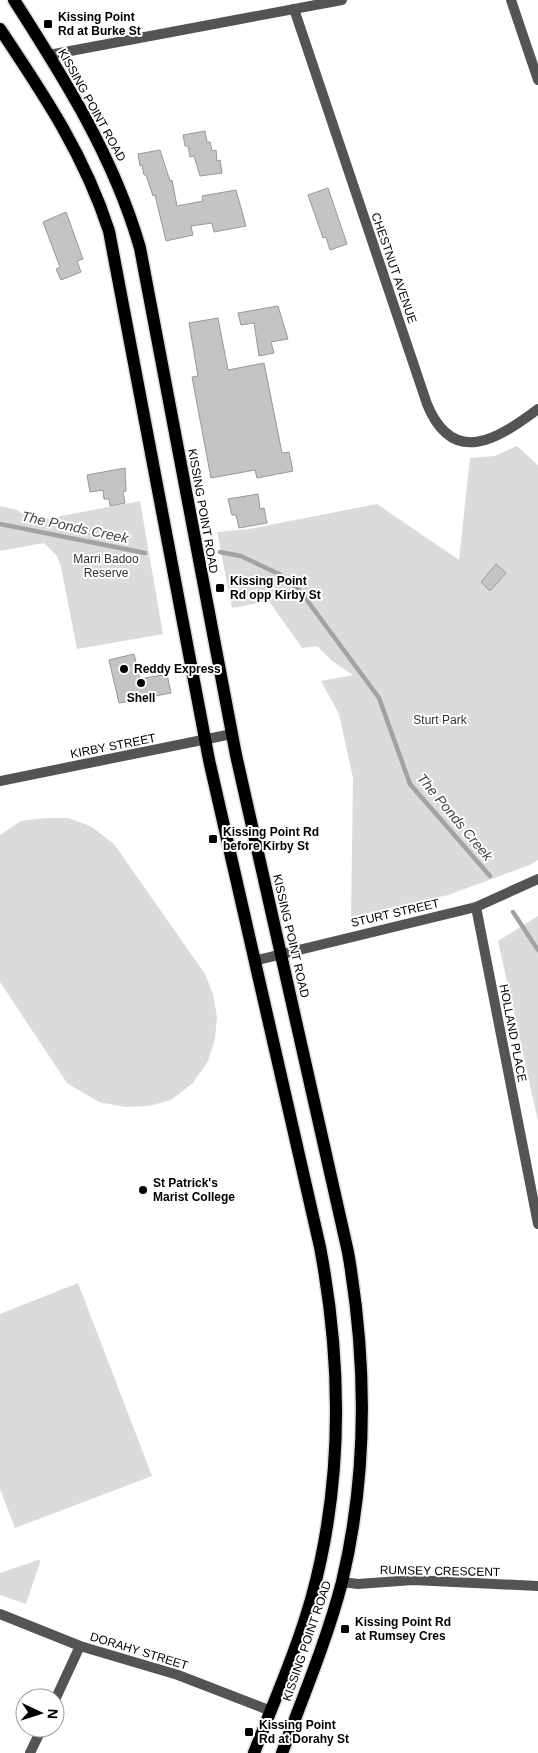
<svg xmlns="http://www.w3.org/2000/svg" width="538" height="1753" viewBox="0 0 538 1753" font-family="Arial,sans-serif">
<rect width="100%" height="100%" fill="#fff"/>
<g fill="#dbdbdb">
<path d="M517 446 538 465V860L530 865 448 895 351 917 353 778 339 714 321 681 353 675 332 661 317 646 302 648 269 601 232 608 217 532 249 529 377 504 459 560 470 458 495 456Z"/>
<path d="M140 501 163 634 77 649 61 567 57 556 44 543 0 551V506L17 510 34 521Z"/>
<path d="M45 818H69L92 827 114 844 205 974 213 994 217 1017 215 1039 208 1061 193 1083 171 1100 149 1106 126 1107 99 1102 67 1083 0 982V835L21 821Z"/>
<path d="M538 916V1121L498 941Z"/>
<path d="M78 1283 152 1476 15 1528 0 1489V1314Z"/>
<path d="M41 1559 26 1604 0 1595V1573Z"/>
</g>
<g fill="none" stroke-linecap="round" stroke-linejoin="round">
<g stroke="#a2a2a2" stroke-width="4.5">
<path d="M0 524 145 553"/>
<path d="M220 552 241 556 281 575 301 592 379 698 410 784 490 876"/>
<path d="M513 912 538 950"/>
</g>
</g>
<g fill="#c4c4c4" stroke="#989898">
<path d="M205 131 207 142H210L212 151 216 150 217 161 220 160 222 173 200 176 194 156 190 157 188 146H185L183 135Z"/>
<path d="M160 150 170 181 172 180 177 206 203 201 202 196 236 190 246 226 214 232 212 223 191 226 193 235 166 241 155 195 153 196 146 175H144L142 165 140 166 138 154Z"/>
<path d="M328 188 347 244 330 250 326 237 323 238 308 195Z"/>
<path d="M66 212 83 259 77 261 81 272 61 280 56 269 60 267 43 222Z"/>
<path d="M278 306 288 339 271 342 274 353 259 356 254 323 241 325 238 313Z"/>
<path d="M218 318 228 370 264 363 282 453 289 452 293 471 257 478 255 470 211 478 192 377 198 376 189 323Z"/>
<path d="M125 468 126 491 123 492 125 503 110 506 109 499H104L103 490 90 492 87 475Z"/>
<path d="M258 494 260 509 264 508 267 523 239 528 236 515H232L228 499Z"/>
<path d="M496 564 506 573 490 591 481 582Z"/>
<path d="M134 654 140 679 167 674 171 693 119 703 109 660Z"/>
</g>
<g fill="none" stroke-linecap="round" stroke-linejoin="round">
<g stroke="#dbdbdb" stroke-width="15">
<g id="primary">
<path d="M14 0C64 78 114 157 140 248L236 755 348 1252C367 1362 368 1473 342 1582 327 1640 303 1697 282 1753"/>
<path d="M0 29C44 95 84 154 109 231L209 760 320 1247C342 1363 343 1482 312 1596 297 1650 274 1701 254 1753"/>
</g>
</g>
<g stroke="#545454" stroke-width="10">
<path d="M511 0 538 80"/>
<path d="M294 9 427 404C453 468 498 439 538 409"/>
<path d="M49 55 342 0"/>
<path d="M0 781 232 734"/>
<path d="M476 907 538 1224"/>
<path d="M342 1582 358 1584 413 1580 538 1586"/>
<path d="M0 1614 80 1646 178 1675 271 1711"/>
<path d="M55 1700 80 1646"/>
<path d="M30 1753 42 1728"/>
</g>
<path stroke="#545454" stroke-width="10" d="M254 961 476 907 538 879"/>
<use href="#primary" stroke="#000" stroke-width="12"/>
</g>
<g fill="#000" stroke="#fff" stroke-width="2">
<rect x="43" y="19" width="10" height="10" rx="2.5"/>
<rect x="215" y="583" width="10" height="10" rx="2.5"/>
<circle cx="124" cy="669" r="5"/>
<circle cx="141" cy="683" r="5"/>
<rect x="208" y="834" width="10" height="10" rx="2.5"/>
<circle cx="143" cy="1190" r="5"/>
<rect x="340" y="1624" width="10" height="10" rx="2.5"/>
<rect x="244" y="1727" width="10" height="10" rx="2.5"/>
</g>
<g text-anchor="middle" stroke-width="4" stroke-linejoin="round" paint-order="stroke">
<g font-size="12" font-weight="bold" fill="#000" stroke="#fff" text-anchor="start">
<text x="58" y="21">Kissing Point<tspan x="58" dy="14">Rd at Burke St</tspan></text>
<text x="230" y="585">Kissing Point<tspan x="230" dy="14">Rd opp Kirby St</tspan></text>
<text x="134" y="673">Reddy Express</text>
<text x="141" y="702" text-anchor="middle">Shell</text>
<text x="223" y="836">Kissing Point Rd<tspan x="223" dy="14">before Kirby St</tspan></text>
<text x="153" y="1187">St Patrick's<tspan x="153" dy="14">Marist College</tspan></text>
<text x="355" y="1626">Kissing Point Rd<tspan x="355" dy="14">at Rumsey Cres</tspan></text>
<text x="259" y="1729">Kissing Point<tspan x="259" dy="14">Rd at Dorahy St</tspan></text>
</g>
<g font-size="12" fill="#000" stroke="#fff">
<text transform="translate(92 105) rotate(61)" y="4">KISSING POINT ROAD</text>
<text transform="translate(394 268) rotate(71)" y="4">CHESTNUT AVENUE</text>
<text transform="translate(203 511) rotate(80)" y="4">KISSING POINT ROAD</text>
<text transform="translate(113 746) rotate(-11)" y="4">KIRBY STREET</text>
<text transform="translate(395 913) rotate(-13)" y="4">STURT STREET</text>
<text transform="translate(291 936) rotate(77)" y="4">KISSING POINT ROAD</text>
<text transform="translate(513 1033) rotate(79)" y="4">HOLLAND PLACE</text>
<text transform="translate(440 1571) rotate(1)" y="4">RUMSEY CRESCENT</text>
<text transform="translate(307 1641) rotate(-71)" y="4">KISSING POINT ROAD</text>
<text transform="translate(139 1651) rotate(17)" y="4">DORAHY STREET</text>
</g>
<g font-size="12" fill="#323232" stroke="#fff">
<text x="106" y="563">Marri Badoo<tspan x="106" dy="14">Reserve</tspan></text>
<text x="440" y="724">Sturt Park</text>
</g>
<g font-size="14" font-style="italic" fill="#434343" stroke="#fff">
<text transform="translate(75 527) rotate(12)" y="5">The Ponds Creek</text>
<text transform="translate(455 817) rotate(50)" y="5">The Ponds Creek</text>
</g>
</g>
<g transform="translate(40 1713) rotate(94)"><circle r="24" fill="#ffffff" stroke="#999999"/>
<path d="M0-4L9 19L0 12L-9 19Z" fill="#000000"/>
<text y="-8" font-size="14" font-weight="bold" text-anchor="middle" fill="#000000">N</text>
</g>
</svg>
